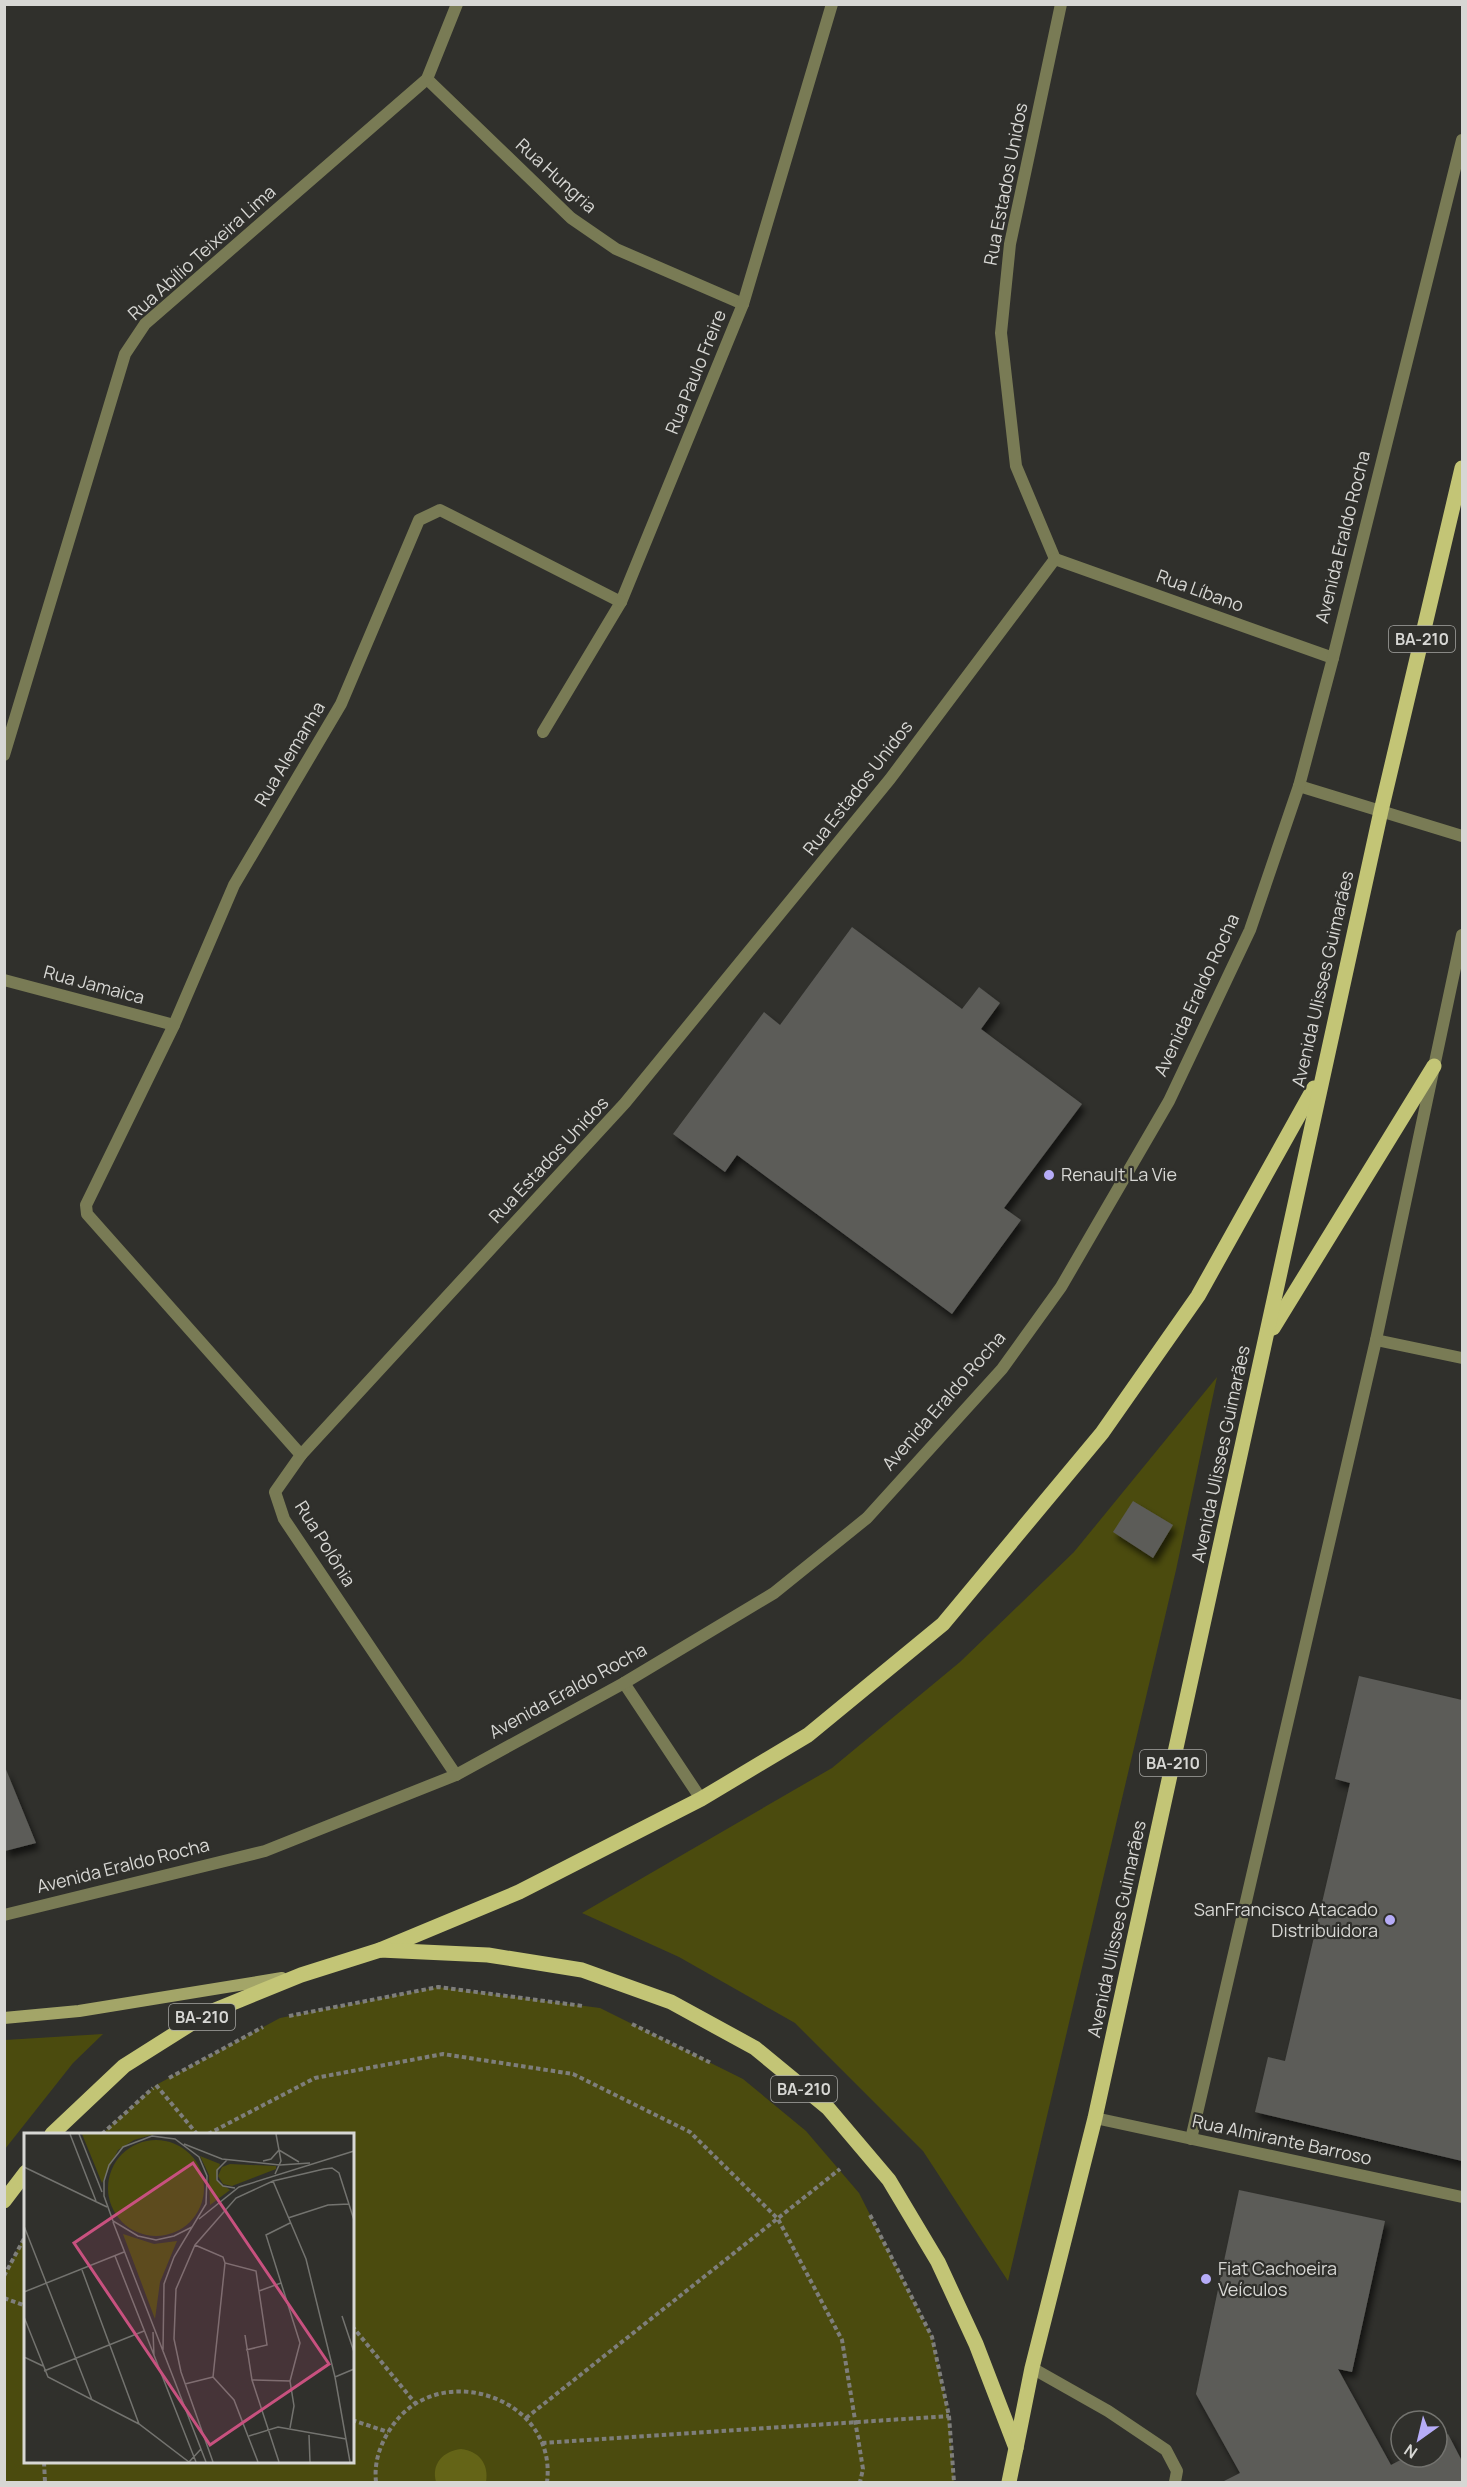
<svg xmlns="http://www.w3.org/2000/svg" width="1467" height="2487" viewBox="0 0 1467 2487" font-family="Manrope,sans-serif">
<defs>
<filter id="shadow"><feDropShadow dx="3.5" dy="6" stdDeviation="3" flood-color="#0009"/></filter>
</defs>
<rect width="100%" height="100%" fill="#30302c"/>
<g fill="#4b4b0e">
<path d="M1217 1377 1176 1570 1008 2281 923 2151 795 2023 679 1957 582 1913 832 1768 960 1662 1074 1552Z"/>
<path d="M438 1987 600 2008 743 2079 806 2131 859 2193 932 2337 949 2416 954 2482H5L4 2275 25 2235 26 2462H352V2134H102L156 2085 280 2018Z"/>
<path d="M103 2034 73 2063 5 2149V2040Z"/>
</g>
<path fill="#646417" d="M461 2449C479 2451 489 2464 486 2482H436C431 2464 443 2451 461 2449Z"/>
<g fill="#5c5c58" filter="url(#shadow)">
<path d="M852 927 962 1009 979 987 1000 1003 981 1029 1082 1104 1004 1208 1021 1220 952 1314 737 1155 725 1172 673 1134 764 1012 780 1025Z"/>
<path d="M1133 1501 1173 1525 1153 1558 1113 1532Z"/>
<path d="M1359 1676 1462 1700V2161L1255 2112 1268 2057 1285 2061 1350 1783 1335 1779Z"/>
<path d="M5 1767 36 1843 5 1851Z"/>
<path d="M1239 2190 1385 2221 1352 2372 1338 2369 1391 2465 1406 2457H1437V2440L1448 2434 1462 2461V2482H1222L1240 2473 1196 2394Z"/>
</g>
<g fill="none" stroke-linecap="round" stroke-linejoin="round">
<g stroke="#7e7e7b" stroke-width="4" stroke-dasharray="4.5 3" stroke-linecap="butt">
<path d="M289 2016 438 1987 583 2006"/>
<path d="M632 2024 711 2063"/>
<path d="M169 2078 263 2027"/>
<path d="M156 2085 197 2134"/>
<path d="M102 2134 153 2088"/>
<path d="M208 2134 315 2078 443 2054 573 2074 690 2132 778 2219 842 2340 863 2469 860 2482"/>
<path d="M870 2215 932 2337 949 2416 954 2482"/>
<path d="M4 2276 26 2235"/>
<path d="M4 2298 26 2306"/>
<path d="M352 2326 415 2403"/>
<path d="M526 2418 840 2169"/>
<path d="M352 2420 388 2432"/>
<path d="M542 2443 949 2416"/>
<path d="M44 2462 45 2482"/>
<path d="M376 2482C374 2464 379 2447 389 2431 434 2356 558 2396 547 2482"/>
</g>
<path stroke="#797b55" stroke-width="12" d="M1032 2368 1108 2411 1166 2450 1177 2471 1175 2482"/>
<g stroke="#797b55" stroke-width="12">
<path d="M427 79 571 218 616 249 743 304"/>
<path d="M1055 559 1016 466 1001 333 1010 244 1061 4"/>
<path d="M1055 559 1333 658"/>
<path d="M543 732 621 602 743 304 832 4"/>
<path d="M4 755 125 354 145 324 427 79 457 4"/>
<path d="M1299 786 1462 836"/>
<path d="M4 980 174 1025"/>
<path d="M1376 1340 1462 1358"/>
<path d="M301 1455 87 1214 86 1205 174 1025 234 885 341 704 419 520 440 510 621 602"/>
<path d="M624 1683 701 1799"/>
<path d="M456 1775 284 1519 275 1492 301 1455 625 1103 890 779 1055 559"/>
<path d="M4 1915 265 1851 456 1775 624 1683 774 1593 867 1518 1002 1369 1061 1287 1169 1101 1250 930 1299 786 1333 658 1462 140"/>
<path d="M1095 2118 1462 2197"/>
<path d="M1191 2139 1376 1340 1462 935"/>
</g>
<path stroke="#a3a568" stroke-width="12" d="M4 2018 79 2011 282 1978"/>
<g stroke="#c3c576" stroke-width="15">
<path d="M1273 1328 1434 1066"/>
<path d="M380 1950 519 1892 701 1799 808 1735 943 1624 1102 1433 1198 1296 1314 1088"/>
<path d="M52 2134 124 2066 208 2013 301 1975 380 1950 488 1955 582 1970 671 2002 755 2048 828 2108 889 2180 938 2262 976 2344 1016 2448 1009 2482"/>
<path d="M4 2201 26 2172"/>
<path d="M1016 2448 1032 2368 1095 2118 1381 811 1462 468"/>
</g>
</g>
<g fill="#b6acf8" stroke="#30302c" stroke-width="2">
<circle cx="1049" cy="1175" r="6"/>
<circle cx="1390" cy="1920" r="6"/>
<circle cx="1206" cy="2279" r="6"/>
</g>
<g text-anchor="middle" stroke-width="4.5" stroke-linejoin="round" paint-order="stroke">
<g fill="#30302c" stroke="#a5a5a2" stroke-width="1.5">
<rect x="1389" y="626" width="66" height="26" rx="4.5"/>
<rect x="1140" y="1750" width="66" height="26" rx="4.5"/>
<rect x="169" y="2004" width="66" height="26" rx="4.5"/>
<rect x="771" y="2076" width="66" height="26" rx="4.5"/>
</g>
<g font-size="16" font-weight="bold" fill="#d7d7d4">
<text x="1422" y="645">BA-210</text>
<text x="1173" y="1769">BA-210</text>
<text x="202" y="2023">BA-210</text>
<text x="804" y="2095">BA-210</text>
</g>
<g font-size="18" fill="#d7d7d4" stroke="#30302c">
<text transform="translate(556 176) rotate(42)" y="6">Rua Hungria</text>
<text transform="translate(1006 184) rotate(-79)" y="6">Rua Estados Unidos</text>
<text transform="translate(202 253) rotate(-42)" y="6">Rua Abílio Teixeira Lima</text>
<text transform="translate(696 372) rotate(-68)" y="6">Rua Paulo Freire</text>
<text transform="translate(1343 537) rotate(-76)" y="6">Avenida Eraldo Rocha</text>
<text transform="translate(1200 591) rotate(20)" y="6">Rua Líbano</text>
<text transform="translate(290 754) rotate(-59)" y="6">Rua Alemanha</text>
<text transform="translate(858 788) rotate(-52)" y="6">Rua Estados Unidos</text>
<text transform="translate(1323 979) rotate(-77)" y="6">Avenida Ulisses Guimarães</text>
<text transform="translate(94 985) rotate(15)" y="6">Rua Jamaica</text>
<text transform="translate(1197 995) rotate(-65)" y="6">Avenida Eraldo Rocha</text>
<text transform="translate(549 1160) rotate(-47)" y="6">Rua Estados Unidos</text>
<text transform="translate(944 1401) rotate(-49)" y="6">Avenida Eraldo Rocha</text>
<text transform="translate(1221 1454) rotate(-78)" y="6">Avenida Ulisses Guimarães</text>
<text transform="translate(325 1544) rotate(58)" y="6">Rua Polônia</text>
<text transform="translate(568 1691) rotate(-29)" y="6">Avenida Eraldo Rocha</text>
<text transform="translate(123 1866) rotate(-14)" y="6">Avenida Eraldo Rocha</text>
<text transform="translate(1117 1929) rotate(-78)" y="6">Avenida Ulisses Guimarães</text>
<text transform="translate(1282 2140) rotate(12)" y="6">Rua Almirante Barroso</text>
</g>
<g font-size="18" fill="#d7d7d4" stroke="#30302c" text-anchor="start">
<text x="1061" y="1181">Renault La Vie</text>
<text x="1378" y="1916" text-anchor="end">SanFrancisco Atacado<tspan x="1378" dy="21">Distribuidora</tspan></text>
<text x="1218" y="2275">Fiat Cachoeira<tspan x="1218" dy="21">Veículos</tspan></text>
</g>
</g>
<g transform="translate(24 2133)">
<rect width="330" height="330" fill="#30302c"/>
<path d="M58 1H131L110 7 94 17 78 50ZM84 55a48 48 0 1 1 96 0a48 48 0 1 1-96 0ZM176 23 196 31 192 47 206 57 186 72 185 42ZM206 31 252 33V36L208 53 199 51 194 43 198 34ZM99 101 130 111 153 108 136 149 131 186Z" fill="#4b4b0e"/>
<path fill="none" stroke="#73736f" stroke-width="1.5" d="M46 1 72 68M55 1 78 59M160 11 198 26 256 32 286 30M203 27 193 37V47L199 53 211 55M239 28 247 26 255 17 275 29M0 34 83 74M251 41 257 28 252 1M249 48 282 126 311 244 326 329M264 85 304 72 325 71M175 86 215 54 330 18M89 89 182 329M266 90 242 102 276 210 266 248 270 273 266 295M0 93 68 267M171 112 199 124 201 130 232 138 243 212 222 217M91 123 172 329M58 137 115 291M235 158 257 150M0 159 100 119M318 183 330 219M0 184 24 244 115 291 165 329 177 316M129 199 130 223M221 202 228 247 255 329M139 217 140 151 150 124 182 71 183 43 175 24 151 6 128 3 99 14 85 32 80 48V63L89 88 114 103 132 107 150 103 168 94M0 224 19 233M20 238 120 198M189 244 201 130M189 244 210 267 234 329M311 244 330 236M228 247 266 248M161 251 189 244M285 302 286 329M225 303 254 294 322 306M189 329 157 239 150 206 152 156 171 112 212 65 249 48 300 36 308 35 315 40 330 87"/>
<path fill="#c8517f" fill-opacity="0.15" stroke="#c8517f" stroke-width="3" d="M169 30 305 231 186 312 50 110Z"/>
<rect width="330" height="330" fill="none" stroke="#d7d7d4" stroke-width="3"/>
</g>
<rect width="1467" height="2487" fill="none" stroke="#d7d7d4" stroke-width="12"/>
<g transform="translate(1419 2439) rotate(214)"><circle r="28" fill="#30302c" stroke="#73736f" stroke-width="1.5"/>
<path d="M0-4.5L10 22L0 15L-10 22Z" fill="#b6acf8"/>
<text y="-9" font-size="16" font-weight="bold" text-anchor="middle" fill="#d7d7d4">N</text>
</g>
</svg>
